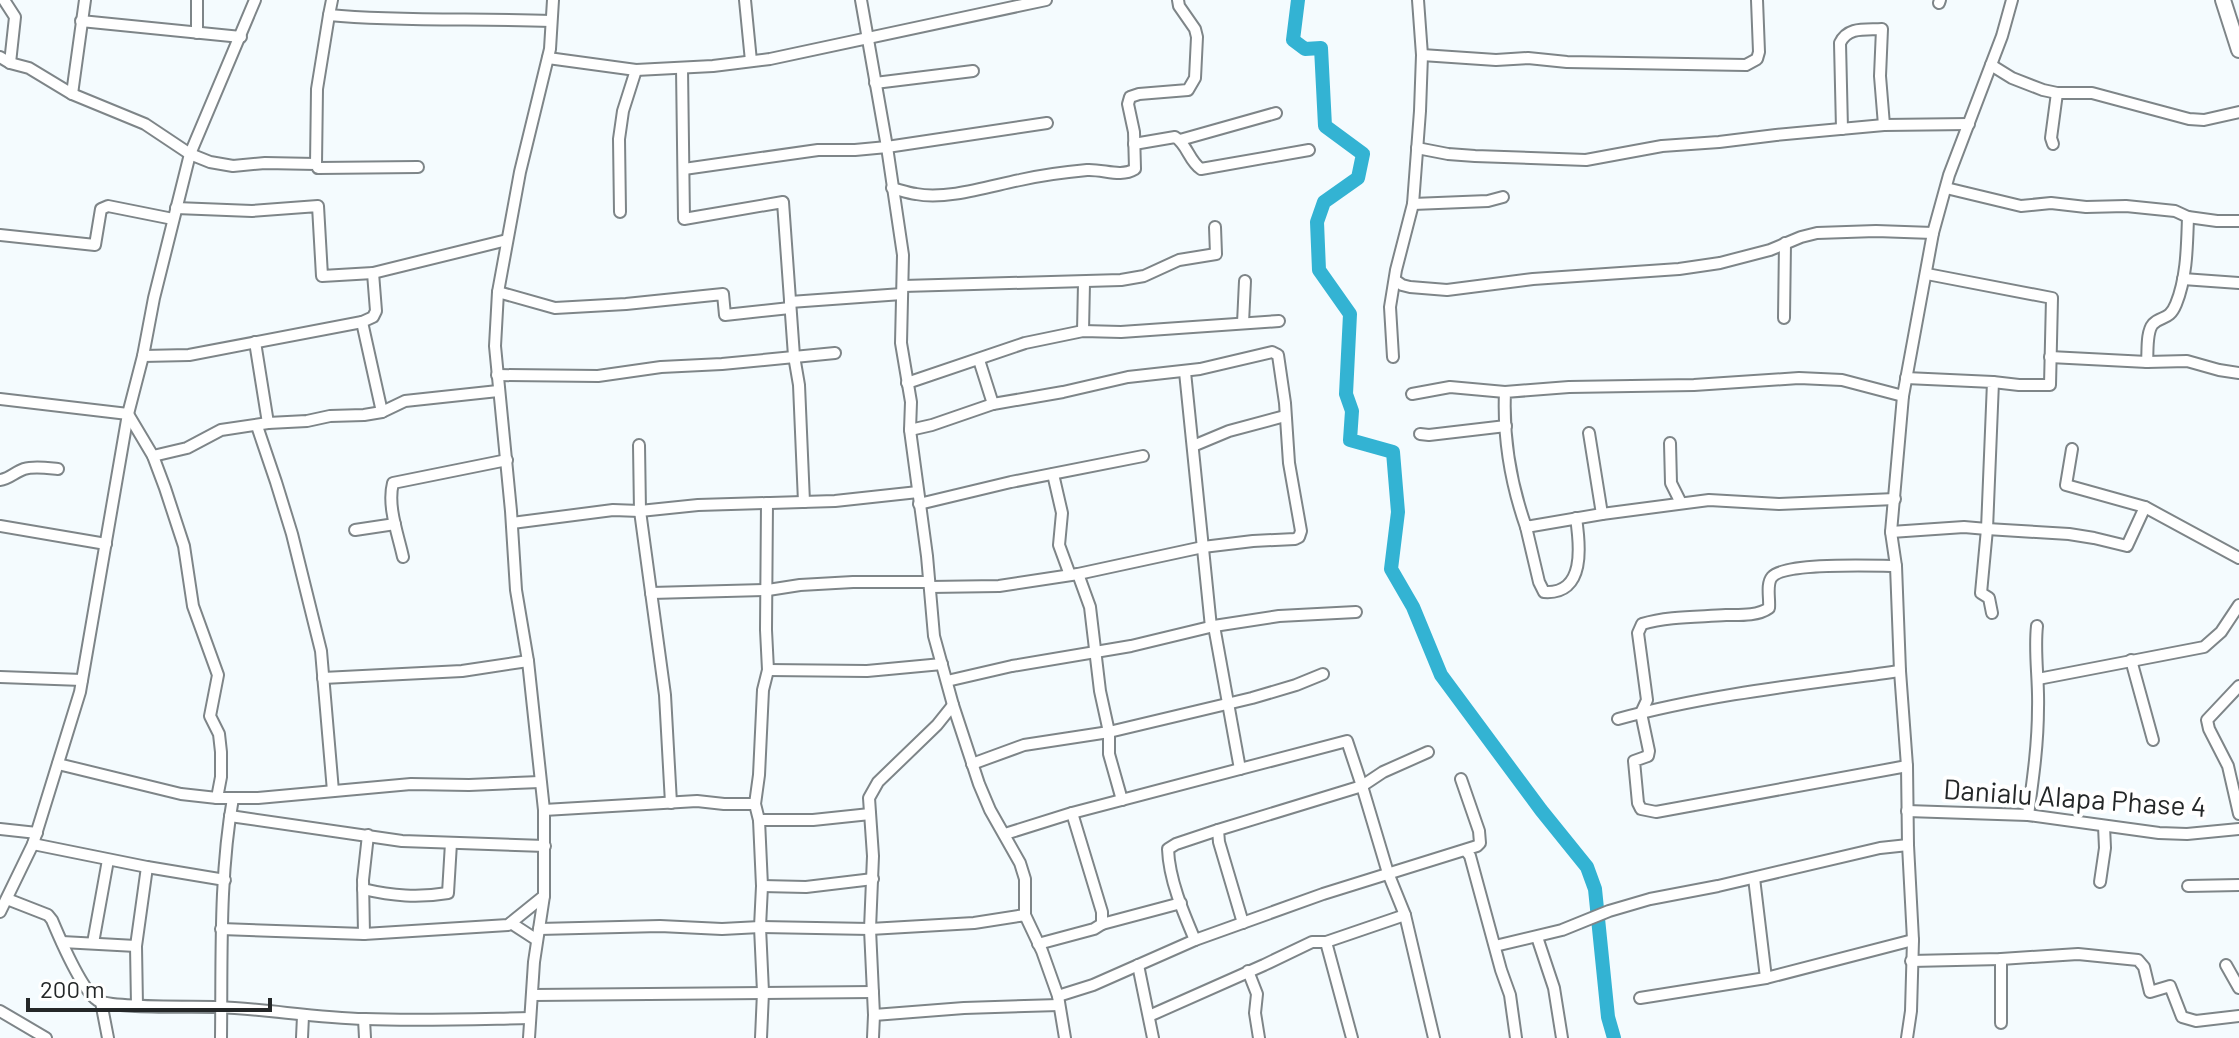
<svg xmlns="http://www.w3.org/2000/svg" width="2239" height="1038" viewBox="0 0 2239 1038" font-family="Barlow,sans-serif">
<rect width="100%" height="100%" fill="#f4fbfe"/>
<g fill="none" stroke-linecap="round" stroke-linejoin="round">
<path stroke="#33b3d3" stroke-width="14" d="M1298 0 1293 40 1305 49 1321 48 1325 126 1363 154 1358 178 1324 202 1317 222 1319 270 1350 314 1346 394 1352 411 1350 440 1393 452 1398 512 1391 569 1413 607 1441 675 1541 810 1587 867 1595 889 1608 1017 1614 1038"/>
<g stroke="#7e8588" stroke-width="14">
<g id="street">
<path d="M4 0 15 17 10 63"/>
<path d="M332 0 329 15C403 22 477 18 551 21"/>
<path d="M745 0 751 61"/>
<path d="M861 0 887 147 903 255 901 343 911 402 910 430 927 556 934 636 953 705 979 784 990 810 1020 863 1025 879V915"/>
<path d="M1939 3 1940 0"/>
<path d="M81 21 241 37"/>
<path d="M197 33V0"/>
<path d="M1422 55 1496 60 1528 58 1567 62 1746 65 1757 59 1759 52 1757 0"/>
<path d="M0 57 10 63 29 68 72 94 145 124 190 154 210 162 233 166 265 163 316 164 318 168 418 167"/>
<path d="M548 58 636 70 713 66 770 59 1046 0"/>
<path d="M1991 65 2012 78 2043 90 2057 93H2092L2189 119 2204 120 2239 112"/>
<path d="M682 68 684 219 783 202 794 356 799 385 804 502"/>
<path d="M875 83 973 71"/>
<path d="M72 94 85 0"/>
<path d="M1842 129 1840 43C1848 26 1866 30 1882 29L1880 76 1884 125"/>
<path d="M1180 140 1276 113"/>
<path d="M1134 144 1175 137C1187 144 1189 161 1201 169L1309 150"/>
<path d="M2053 144 2051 138 2057 93"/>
<path d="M1417 148 1448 154 1475 156 1586 160 1662 146 1719 142 1776 135 1884 125 1969 124"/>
<path d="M316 164 317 89 329 15"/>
<path d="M684 169 818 150H855L887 147 1047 123"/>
<path d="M892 188C900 190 908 193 916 194 947 200 990 186 1020 180 1042 175 1065 172 1087 170 1104 169 1120 178 1135 169L1134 132 1128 104 1130 97 1139 94 1188 90 1195 78 1197 37 1195 29 1179 6 1178 0"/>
<path d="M1946 188 2021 206 2051 203 2086 207 2126 206 2175 211 2188 217 2217 221H2239"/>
<path d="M1413 204 1488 201 1503 197"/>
<path d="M176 208 252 211 318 206 322 276 373 273 507 240"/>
<path d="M620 212 619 139 623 111 636 70"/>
<path d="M0 235 95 245 101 209 108 206 173 219"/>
<path d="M373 273 376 311 373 317 362 322 382 412"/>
<path d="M1927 274 2052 298 2050 385H2019L1993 382"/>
<path d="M2183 279 2239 283"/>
<path d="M1395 280 1402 285 1410 287 1447 290 1533 279 1679 269 1720 263 1770 250 1801 237 1817 233 1876 231 1933 233"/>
<path d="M903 286 1121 280 1144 276 1179 260 1216 254 1215 227"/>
<path d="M498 292 555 308 626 304 723 294 725 315 790 308"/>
<path d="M790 302 902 294"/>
<path d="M1784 318 1785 243"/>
<path d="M1243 323 1245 281"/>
<path d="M1083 331 1084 283"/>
<path d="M255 342 268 423"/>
<path d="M143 356 189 355 362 322"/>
<path d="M1393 357 1390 307 1396 270 1413 204 1420 111 1422 55 1418 0"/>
<path d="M2050 357 2147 362 2187 361 2219 370 2239 373"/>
<path d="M979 360 993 404"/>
<path d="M2147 362C2148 352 2146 332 2153 324 2162 315 2169 321 2176 304 2187 277 2187 246 2188 217"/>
<path d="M1185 372 1211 627"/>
<path d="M497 375 598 376 661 367 722 364 835 353"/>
<path d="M1906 378 1993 382 1987 529 1981 593 1989 598 1992 613"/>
<path d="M907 383 1025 343 1083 331 1121 332 1279 321"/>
<path d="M1412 394 1450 387 1505 392"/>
<path d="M0 399 128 414 153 456 165 488 184 546 193 606 218 675 210 716 219 734 221 752V777L217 798"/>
<path d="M257 426 276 482 292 534 321 651 333 791"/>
<path d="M910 430 932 425 993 404 1063 392 1128 377 1200 369 1272 352 1278 355 1285 403 1289 463 1301 531 1299 537 1295 539 1253 541 1203 547 1078 574 999 586 930 587"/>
<path d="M1589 433 1602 514"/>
<path d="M1420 434 1429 435 1506 426"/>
<path d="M1670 443 1671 483 1681 503"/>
<path d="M639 445 640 511 665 695 671 803"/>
<path d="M1193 446 1229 431 1285 416"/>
<path d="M2072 449 2066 485 2145 507 2239 558"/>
<path d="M153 456 187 448 221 430 268 423 307 421 330 416 364 415 382 412 405 401 498 391"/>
<path d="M1053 474 1062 513 1059 545 1070 575"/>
<path d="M0 480C9 479 15 472 24 469 34 466 47 468 58 469"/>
<path d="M1895 499 1779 504 1709 500 1602 514 1526 527C1511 484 1503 438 1505 392L1569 387 1694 385 1799 378 1842 380 1903 396"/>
<path d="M919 504 1011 482 1143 456"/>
<path d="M512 523 613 510 640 511 698 505 835 501 918 492"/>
<path d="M0 526 106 544"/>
<path d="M1526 527 1539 582 1544 592C1586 595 1580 545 1576 518"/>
<path d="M355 530 395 524"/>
<path d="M1891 532 1964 527 1987 529 2069 534 2094 538 2127 546 2145 507"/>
<path d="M403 557C398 534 387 506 393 483L507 460"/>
<path d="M1896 566C1874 566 1785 562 1772 577 1766 584 1770 599 1769 608 1758 616 1740 615 1726 615 1698 617 1668 616 1642 624L1638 633 1647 700 1641 713 1649 751 1648 756 1634 761 1638 803 1641 809 1656 812 1907 766"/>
<path d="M1078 574 1090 607 1100 691 1109 732V754L1122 800"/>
<path d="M651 593 768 590 800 585 853 582H929"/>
<path d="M1214 626 1240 769"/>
<path d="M2131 660 2153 740"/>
<path d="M768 670 867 671 942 664"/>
<path d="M0 677 82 680"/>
<path d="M323 678 462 671 528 661"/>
<path d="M2038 679 2204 647 2221 632 2239 605"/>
<path d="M947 681 1012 666 1131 646 1214 626 1279 616 1356 612"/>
<path d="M2239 686 2207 720 2209 729 2228 766 2239 814"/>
<path d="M1618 719C1710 694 1806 684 1900 671"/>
<path d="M1428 752 1383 772 1362 786 1388 873 1405 915 1434 1038"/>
<path d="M58 764 181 794 217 798H258L411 784 469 785 540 782"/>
<path d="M972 764 1024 745 1109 732 1252 698 1296 685 1323 674"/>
<path d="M544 810 697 801 724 804H755"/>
<path d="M1907 811 2028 815 2159 833 2187 834 2239 829"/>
<path d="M2028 815C2033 779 2038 744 2038 708 2039 680 2034 653 2037 626"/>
<path d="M230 816 402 841 545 846"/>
<path d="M759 820H813L870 814"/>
<path d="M0 829 37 833"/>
<path d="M1005 834 1072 813 1347 741 1362 786 1218 830 1219 842 1243 923"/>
<path d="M33 844 147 867 225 880"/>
<path d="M1466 851 1470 856 1501 970 1510 995 1516 1038"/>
<path d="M1754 878 1766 978"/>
<path d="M2100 882 2105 848 2104 826"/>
<path d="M762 886 806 887 873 879"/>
<path d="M2188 886 2239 885"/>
<path d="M363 889C393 896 418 898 448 893L451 843"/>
<path d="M7 899 48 915 52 920C60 939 81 989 97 1000 111 1009 196 1006 218 1007 267 1009 316 1018 365 1019 420 1021 475 1019 530 1018"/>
<path d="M0 912 33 844 80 692 128 414 143 356 154 298 190 154 255 0"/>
<path d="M511 923 537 940"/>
<path d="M1102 924 1181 903"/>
<path d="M221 929 364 934 508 925 544 896"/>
<path d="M539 929 660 926 722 929 760 927 870 929 974 923 1025 915 1042 951 1058 996 1065 1038"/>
<path d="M364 934 363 880 368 835"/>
<path d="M1537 937 1554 988 1562 1038"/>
<path d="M1195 940C1183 912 1169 879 1168 849L1176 844 1218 830"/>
<path d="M62 942 136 946"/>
<path d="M1326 942 1352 1038"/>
<path d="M93 943 108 860"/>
<path d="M1038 944 1094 929 1102 924V912L1072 813"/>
<path d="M1495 946 1562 930 1609 911 1650 899 1718 886 1880 848 1908 845"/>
<path d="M2001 959V1023"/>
<path d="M1911 961 2001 959 2078 954 2138 960 2144 967 2150 992 2170 986 2182 1017 2196 1021 2239 1016"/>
<path d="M1138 965 1153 1038"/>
<path d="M2226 965 2239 988"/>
<path d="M1248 971 1257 994 1255 1013 1259 1038"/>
<path d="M533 995 873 992"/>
<path d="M1058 996 1093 985 1195 940 1323 894 1477 846 1480 843 1479 831 1461 779"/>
<path d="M1640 998 1766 978 1913 940"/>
<path d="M101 1002 108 1038"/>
<path d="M137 1006 136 946 147 867"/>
<path d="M0 1011 46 1038"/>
<path d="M874 1015 964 1008 1059 1005"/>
<path d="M1149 1016 1264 965 1312 942H1326L1405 915"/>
<path d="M364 1019 365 1038"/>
<path d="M221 1038C222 958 219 877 233 798"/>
<path d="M302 1038 303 1016"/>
<path d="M529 1038 534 962 544 896V810L528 661 516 590 511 511 495 346 498 292 520 172 550 49 553 0"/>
<path d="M761 1038 763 992 760 927 762 886 759 820 755 804 759 775 763 690 768 670 766 630 767 503"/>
<path d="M873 1038 874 1015 870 929 873 856 869 798 878 782 937 725 953 705"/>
<path d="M1907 1038 1911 1011 1913 940 1908 845 1907 766 1900 671 1896 566 1891 532 1903 396 1933 233 1949 175 2002 36 2012 0"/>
</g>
</g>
<g stroke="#7e8588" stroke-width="18">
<path id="secondary" d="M2223 0 2239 50"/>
</g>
<use href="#street" stroke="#fff" stroke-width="10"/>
<use href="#secondary" stroke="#fff" stroke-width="14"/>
</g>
<g text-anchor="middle" stroke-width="8" stroke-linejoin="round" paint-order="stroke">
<g font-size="28" fill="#242728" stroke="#fff">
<text transform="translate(2075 798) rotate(4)" y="10">Danialu Alapa Phase 4</text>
</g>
</g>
<path d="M28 998v12h242v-12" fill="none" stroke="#242728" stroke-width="4"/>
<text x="40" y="998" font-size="24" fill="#242728" stroke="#ffffff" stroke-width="6" paint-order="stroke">200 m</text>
</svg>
